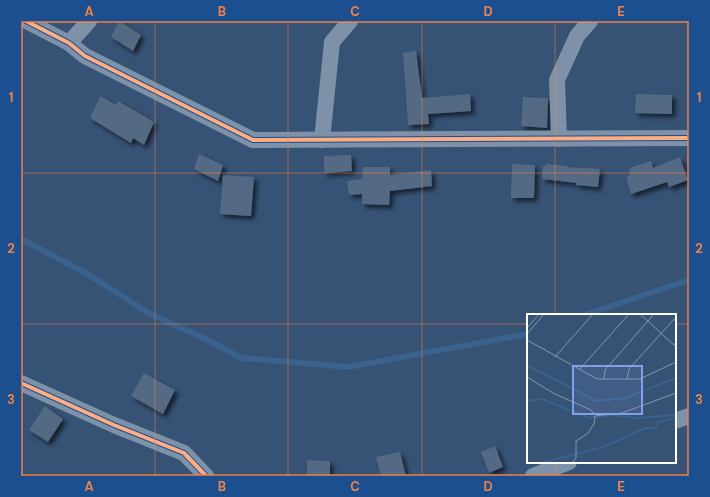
<svg xmlns="http://www.w3.org/2000/svg" width="710" height="497" viewBox="0 0 710 497" font-family="'DM Sans',sans-serif">
<defs>
<filter id="shadow"><feDropShadow dx="3.5" dy="3.5" stdDeviation="2" flood-color="#0009"/></filter>
</defs>
<rect width="100%" height="100%" fill="#365274"/>
<g fill="none" stroke-linecap="round" stroke-linejoin="round">
<g stroke="#3b618d" stroke-width="6">
<path d="M21 239 86 273 150 314 206 339 241 358 348 367 528 334"/>
<path d="M585 315 689 280"/>
</g>
</g>
<g fill="#526984" filter="url(#shadow)">
<path d="M119 21 141 35 133 51 111 37Z"/>
<path d="M416 51 422 98 470 94 471 111 428 114 429 124 408 125 403 53Z"/>
<path d="M636 94 672 95V114L635 113Z"/>
<path d="M100 96 116 105 118 101 154 122 144 145 133 138 131 143 90 118Z"/>
<path d="M523 97 548 98 547 128 521 126Z"/>
<path d="M199 154 223 165 218 181 194 169Z"/>
<path d="M351 155 352 171 324 173V156Z"/>
<path d="M680 157 688 180 669 187 667 182 631 194 626 177 629 176 630 168 651 161 653 168Z"/>
<path d="M512 164 535 165 534 198H511Z"/>
<path d="M546 164 568 166 567 167 600 169 598 187 576 185 577 183 542 179 543 166H546Z"/>
<path d="M363 167H390V175L431 170 432 186 390 191 389 205 362 204V194L349 195 347 181 362 179Z"/>
<path d="M223 175 254 177 251 216 220 214Z"/>
<path d="M144 373 175 390 163 414 131 396Z"/>
<path d="M45 406 63 419 48 442 29 430Z"/>
<path d="M495 446 503 467 489 473 481 452Z"/>
<path d="M400 452 406 476H381L376 457Z"/>
<path d="M307 460 330 461V476H307Z"/>
</g>
<g fill="none" stroke-linecap="round" stroke-linejoin="round">
<g stroke="#7d92a8" stroke-width="16">
<path d="M26 21 69 43 85 56 253 140 689 138"/>
<path d="M69 43 89 21"/>
<path d="M559 139 557 80 577 36 590 21"/>
<path d="M322 140 332 42 350 21"/>
<path d="M21 383 114 425 184 453 206 476"/>
<path d="M675 421 689 416"/>
<path d="M533 476 569 462"/>
</g>
<g stroke="#1b4f8f" stroke-width="6">
<g id="cycleway">
<path d="M26 21 69 43 85 56 253 140 689 138"/>
<path d="M21 383 114 425 184 453 206 476"/>
</g>
</g>
<use href="#cycleway" stroke="#ffac80" stroke-width="4"/>
</g>
<path fill="none" stroke="#ee8249" stroke-width="1" stroke-opacity="0.55" d="M155 21V476M288 21V476M422 21V476M555 21V315M21 173H689M21 324H528M675 324H689M555 462V476"/>
<g transform="translate(527 314)">
<rect width="149" height="149" fill="#365274"/>
<path fill="none" stroke="#3b618d" stroke-width="2" d="M0 51 69 87 98 84 149 64M0 87 15 85 62 104 85 101 110 104 149 101M14 149 79 132 118 114H128L131 108 149 104"/>
<path fill="none" stroke="#8697ac" stroke-width="1" d="M113 0 147 31 149 30M0 14 12 0M0 20 17 0M0 26 70 65H113L149 48M28 43 66 0M52 56 102 0M0 63 26 79 64 96 68 101M77 65 78 56 127 0M100 65 102 55 149 3M45 149 49 144V127L61 119 67 110 68 102 95 99 149 79"/>
<path fill="#839eea" fill-opacity="0.15" stroke="#839eea" stroke-width="2" d="M46 52H115V100H46Z"/>
<rect width="149" height="149" fill="none" stroke="#fff" stroke-width="2"/>
</g>
<rect width="710" height="497" fill="none" stroke="#1b4f8f" stroke-width="44"/>
<rect x="22" y="22" width="666" height="453" fill="none" stroke="#ee8249" stroke-width="1.5"/>
<g font-size="13" text-anchor="middle" font-weight="bold" fill="#ee8249">
<text x="89" y="16">A</text>
<text x="222" y="16">B</text>
<text x="355" y="16">C</text>
<text x="488" y="16">D</text>
<text x="621" y="16">E</text>
<text x="11" y="102">1</text>
<text x="699" y="102">1</text>
<text x="11" y="253">2</text>
<text x="699" y="253">2</text>
<text x="11" y="404">3</text>
<text x="699" y="404">3</text>
<text x="89" y="491">A</text>
<text x="222" y="491">B</text>
<text x="355" y="491">C</text>
<text x="488" y="491">D</text>
<text x="621" y="491">E</text>
</g>
</svg>
